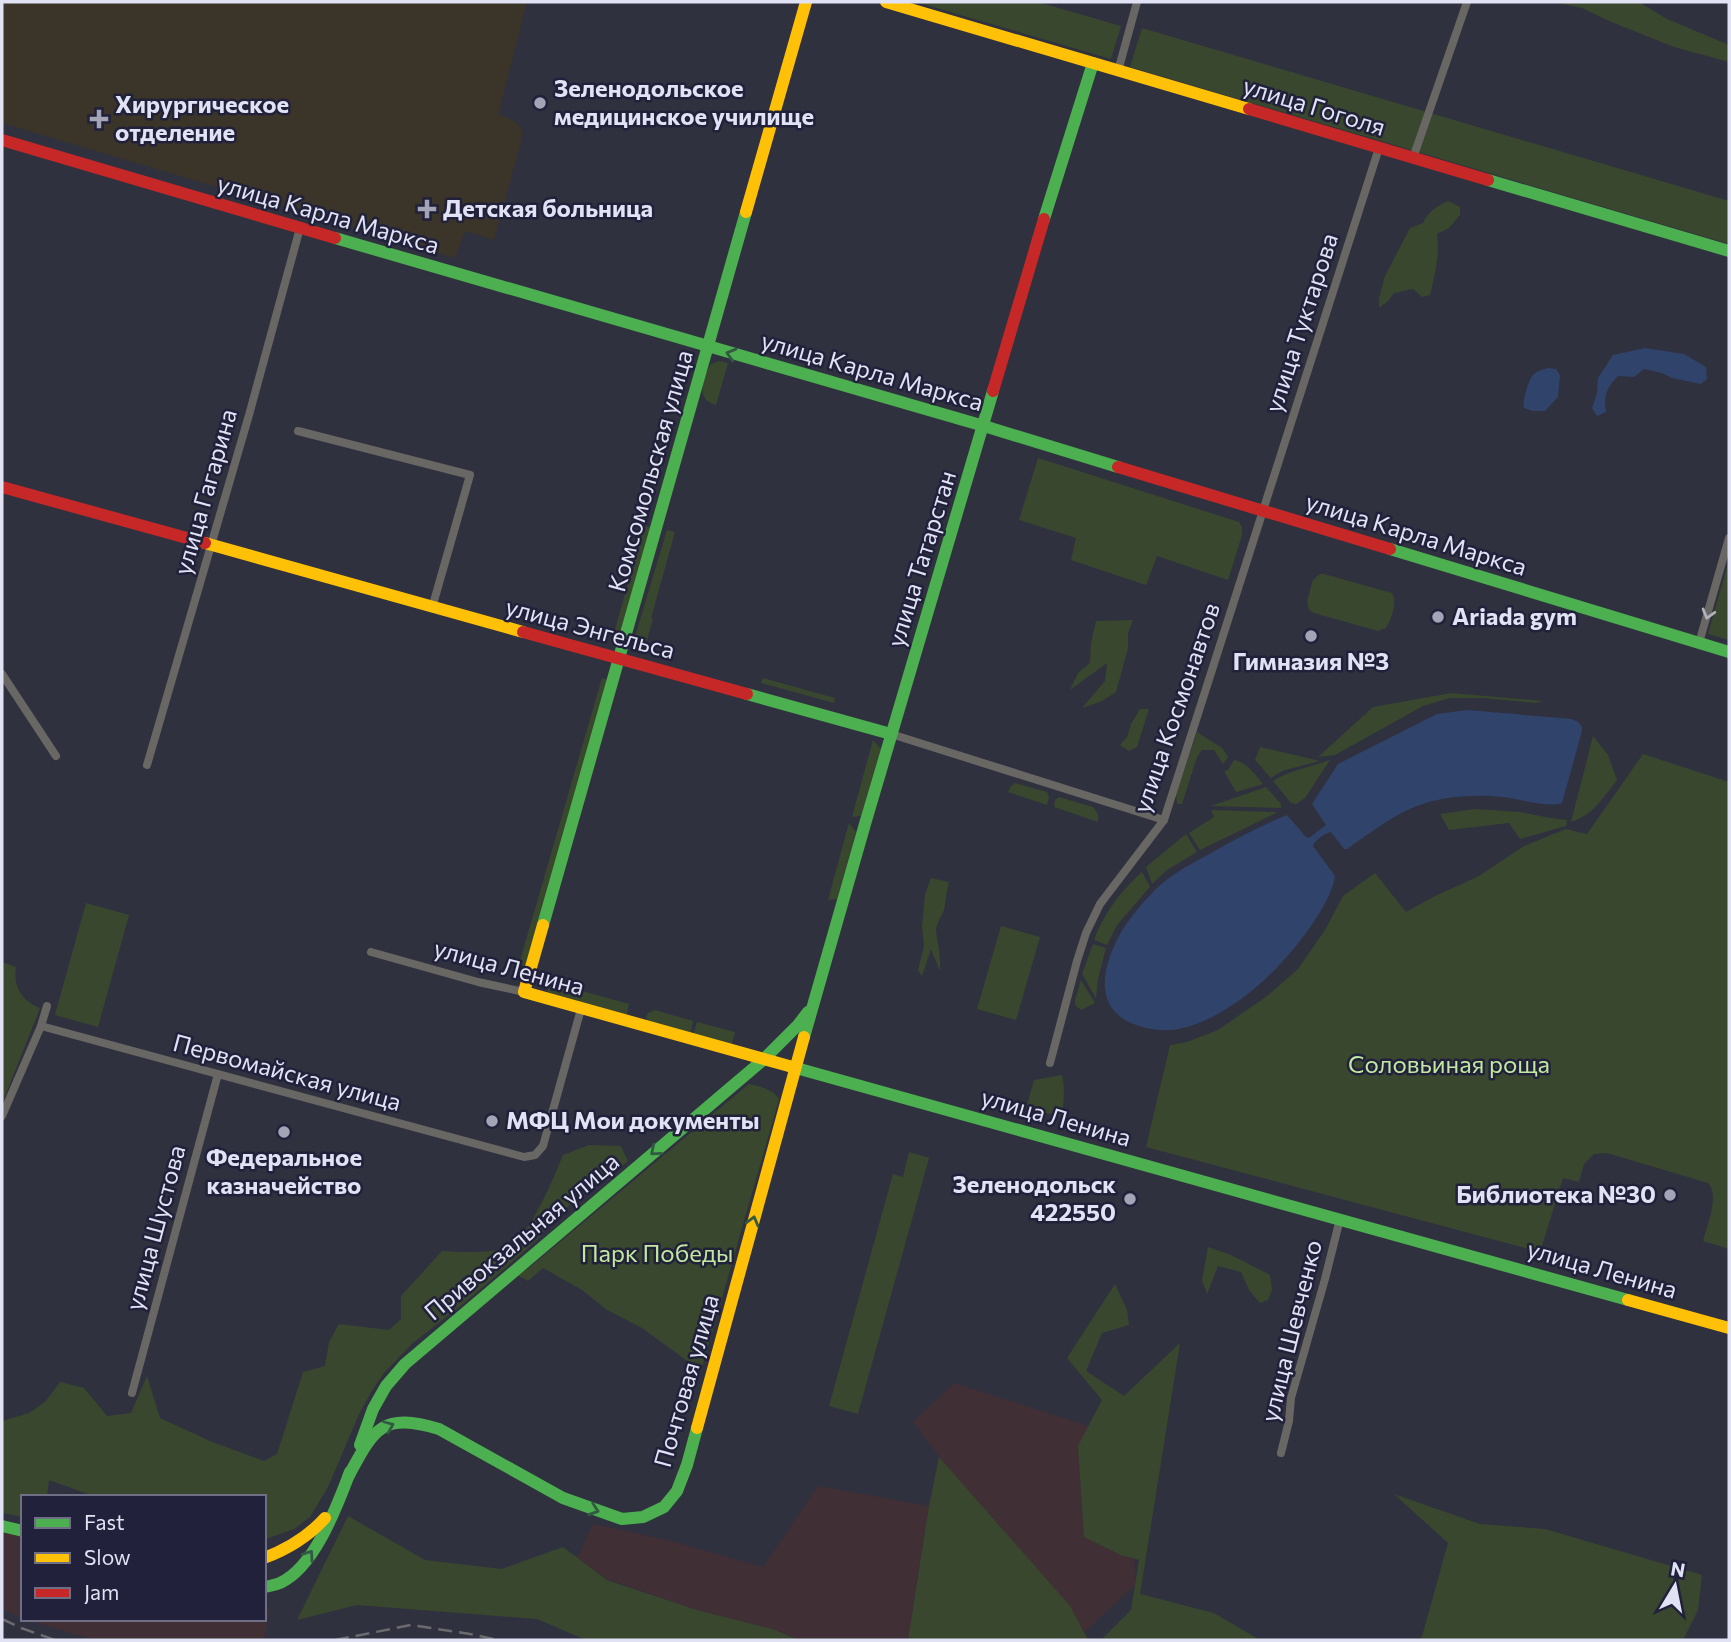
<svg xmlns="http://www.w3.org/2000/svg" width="1731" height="1642" viewBox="0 0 1731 1642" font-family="Commissioner,sans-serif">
<rect width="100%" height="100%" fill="#30313f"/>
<g fill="#402f35">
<path d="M954 1383 1132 1440 1135 1585 1077 1639 913 1422Z"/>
<path d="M818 1486 929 1506 908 1640H799L772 1629 697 1610 607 1579 577 1558 593 1524 667 1540 763 1567Z"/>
<path d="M2 1531 23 1536V1619L2 1609Z"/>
<path d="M264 1606 270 1609 264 1640H95L24 1619H264Z"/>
</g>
<path fill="#3b3428" d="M2 2H527L498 115 509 118 519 125 523 134 494 240 465 231 455 258 2 123Z"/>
<g fill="#39472e">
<path d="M916 2H1038L1121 26 1111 59Z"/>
<path d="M1554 2H1639L1667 19 1729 45V62L1674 47 1609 21 1582 8Z"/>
<path d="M1142 28 1729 201V244L1130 67Z"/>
<path d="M1448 201 1460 207V215L1449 228 1437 234C1440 254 1435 275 1430 295L1422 297 1413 289 1394 293 1388 301 1379 308V298L1385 276 1410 228 1423 223C1428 212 1437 206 1448 201Z"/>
<path d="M719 361 728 363 716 405C695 399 702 379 711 364Z"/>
<path d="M1038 458 1239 522 1242 527V535L1228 580 1157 556 1146 585 1071 560 1076 538 1019 520Z"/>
<path d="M644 526 652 528 622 639 613 637Z"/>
<path d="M667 530 675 532 651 618 653 619 646 643 634 640Z"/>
<path d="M1729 560V640L1708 634Z"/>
<path d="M1320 574H1324L1392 593C1398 602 1391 619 1386 628L1378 631 1314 613 1309 610 1307 601 1313 580Z"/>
<path d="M1133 620 1128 633V648L1116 692 1102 701 1082 708 1105 681 1107 663 1070 690 1078 673 1090 663 1091 643 1096 621Z"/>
<path d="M602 678 611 681 528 967 519 964Z"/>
<path d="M763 678 835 698 834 703 761 683Z"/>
<path d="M1451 693 1543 701 1536 703 1483 698H1450L1423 706 1335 755 1318 757 1373 707Z"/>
<path d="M1140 709H1149L1137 747 1129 751 1120 745 1127 737 1131 724Z"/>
<path d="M1197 732 1222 748 1228 757 1223 764 1214 750H1202L1197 757 1182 804H1177L1176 795Z"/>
<path d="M1593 736 1608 755 1617 780C1603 798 1593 815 1571 822Z"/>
<path d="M873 740 881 749 861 816 852 817Z"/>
<path d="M1260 747 1320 761 1282 771 1271 778 1255 760Z"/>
<path d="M1643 754 1729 782V1249L1703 1241C1707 1225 1720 1196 1708 1183L1607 1153 1594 1154 1584 1164 1579 1182 1563 1178 1540 1252 1146 1147 1170 1045 1187 1042 1218 1030 1267 996 1298 969 1325 930 1343 896 1375 873 1406 912 1435 896 1479 876 1524 846 1566 829 1587 834Z"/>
<path d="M1234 760C1246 762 1255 774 1263 784L1236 792 1224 771 1228 770Z"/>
<path d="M1330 760 1305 798 1296 804 1291 803 1273 781C1290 770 1311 767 1330 760Z"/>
<path d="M1015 783 1047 792 1049 797 1047 805 1008 792 1011 786Z"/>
<path d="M1266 787 1281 804V808L1211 806Z"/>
<path d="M1059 797 1093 807 1098 814V822L1054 807 1055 800Z"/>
<path d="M1475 809 1520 812 1550 818 1567 820 1566 826 1520 839 1509 823 1449 830 1440 814Z"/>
<path d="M1211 810 1275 812 1276 813 1200 850 1189 833 1214 817Z"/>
<path d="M849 823 856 832 837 899 828 900Z"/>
<path d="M1186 834 1197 852 1167 870 1152 884 1146 867Z"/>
<path d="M1142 872 1150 887 1117 925 1107 945 1094 940C1103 914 1122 890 1142 872Z"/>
<path d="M931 878 949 882C946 892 946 901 944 910 941 917 936 924 936 931 938 945 941 957 940 971L931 949 922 976 918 970 924 946 922 927 925 894Z"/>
<path d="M86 903 129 915 98 1027 55 1015Z"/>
<path d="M1001 926 1040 937 1016 1020 977 1009Z"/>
<path d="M1093 944 1106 948 1098 979 1096 998 1082 974Z"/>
<path d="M2 962 16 967C13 986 21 1001 40 1008L2 1104Z"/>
<path d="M1081 980 1095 1003 1081 1010 1075 1005V1000Z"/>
<path d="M550 982 629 1004 626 1018 546 996Z"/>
<path d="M655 1010 693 1021 690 1036 648 1023 646 1017 648 1013Z"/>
<path d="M697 1022 735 1032 731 1047 693 1036Z"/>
<path d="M1062 1075C1065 1087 1064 1104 1061 1116L1026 1109 1034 1080Z"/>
<path d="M749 1084C759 1086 773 1089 779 1099L701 1371 642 1328 607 1310 582 1290 543 1268 528 1281 517 1275 530 1267Z"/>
<path d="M589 1145 621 1146 628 1161 607 1179 580 1196 557 1216 537 1240 519 1256 463 1304 413 1343 384 1373 373 1389 360 1412 328 1487 310 1517 294 1529 269 1538H264V1497H96L49 1480 47 1497H23V1517L2 1513V1421L29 1413 45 1402 60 1382 84 1388 107 1416 131 1413 147 1376 160 1418 210 1441 264 1461 277 1454 303 1372 325 1366 329 1342 339 1324 389 1330 401 1319V1296L442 1251C459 1252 491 1254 507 1247 529 1239 554 1177 563 1155Z"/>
<path d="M909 1152 929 1158 858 1414 829 1406 893 1174 903 1177Z"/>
<path d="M1208 1247 1231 1255 1270 1275 1272 1290 1268 1300 1260 1303 1249 1290 1241 1272 1218 1266 1207 1294 1202 1280Z"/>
<path d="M1115 1284 1127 1310 1129 1325 1102 1333 1086 1371 1124 1396 1180 1343 1140 1594 1214 1613 1260 1640H1101L1131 1610 1139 1560 1121 1555 1084 1537 1078 1446 1102 1400 1067 1358Z"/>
<path d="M939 1457 1070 1606 1088 1640H908L929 1506Z"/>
<path d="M1394 1494 1480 1524 1545 1529 1702 1575 1698 1610 1683 1640H1421L1448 1543Z"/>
<path d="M348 1516 425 1560 502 1569 563 1547 607 1580 697 1610 772 1629 799 1640H586L537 1619 357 1605 297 1620Z"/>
</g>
<g fill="#30436b">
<path d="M1645 348 1684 354 1706 367 1707 379 1701 384 1672 378 1662 373 1644 369 1634 377 1618 376C1607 387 1603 396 1606 412L1597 416 1592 408 1597 393 1598 378 1613 355Z"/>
<path d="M1548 368 1556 369 1560 375 1558 397 1545 411H1533L1524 408C1523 401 1524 398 1526 391 1531 376 1532 372 1548 368Z"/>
<path d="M1467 710 1572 719 1578 722 1582 727V731L1562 803C1544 808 1522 799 1503 797 1474 794 1440 796 1412 808 1392 816 1366 836 1347 849H1344L1331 832C1325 833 1315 840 1313 846L1335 876C1332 901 1300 943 1283 961 1257 990 1217 1022 1178 1029 1163 1032 1145 1029 1131 1023 1093 1006 1103 966 1119 936 1127 920 1145 900 1158 887 1171 875 1187 866 1202 858 1230 842 1258 827 1287 815L1306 837 1309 838 1326 825 1312 804 1338 764 1437 714Z"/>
</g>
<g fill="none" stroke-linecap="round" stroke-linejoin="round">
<g stroke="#686764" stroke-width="8">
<path d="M1118 71 1137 2"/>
<path d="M1413 158 1467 2"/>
<path d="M298 431 470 475 432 608"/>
<path d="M1699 643 1729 538"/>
<path d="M2 674 56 756"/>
<path d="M891 734 1164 820"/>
<path d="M147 765 249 415 300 228"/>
<path d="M371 952 478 982 524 992"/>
<path d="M41 1026 524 1157 535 1155 543 1146 581 1009"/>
<path d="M1050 1063 1077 961 1086 933 1100 904 1164 820 1379 148"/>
<path d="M2 1116 41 1026 47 1006"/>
<path d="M132 1393 218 1074"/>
<path d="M1281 1453 1289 1421 1291 1398 1325 1279 1340 1219"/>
</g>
<g stroke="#4caf50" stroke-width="12">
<path d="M1488 180 1729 251"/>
<path d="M1044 219 1093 63"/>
<path d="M335 238 984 426 1118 467"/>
<path d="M1390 549 1729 652"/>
<path d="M747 694 891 734"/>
<path d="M543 925 746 212"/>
<path d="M804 1037 865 824 993 391"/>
<path d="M789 1066 1628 1300"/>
<path d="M360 1445 373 1409 386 1386 405 1364 763 1060 798 1025 808 1012"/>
<path d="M348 1477C374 1429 381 1412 439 1429L563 1498 622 1519 643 1517 664 1507 677 1491 687 1465 697 1428"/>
<path d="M2 1526 23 1531"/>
<path d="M264 1587C269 1586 275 1585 280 1583 315 1567 337 1506 350 1472"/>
</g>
<g stroke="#ffc107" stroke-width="12">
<path d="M886 2 1249 109"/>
<path d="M746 212 806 2"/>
<path d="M205 543 523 632"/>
<path d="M543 925 524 992 789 1066"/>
<path d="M1628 1300 1729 1328"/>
<path d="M697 1428 804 1037"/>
<path d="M264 1558C288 1549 308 1537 325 1518"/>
</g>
<g stroke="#c62828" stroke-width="12">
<path d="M1249 109 1488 180"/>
<path d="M2 140 335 238"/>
<path d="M993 391 1044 219"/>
<path d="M1118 467 1390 549"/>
<path d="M2 487 205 543"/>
<path d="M523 632 747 694"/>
</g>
<g stroke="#6b6a6e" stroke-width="2.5" stroke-dasharray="14 7" stroke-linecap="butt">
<path d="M2 1619 21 1628 55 1640"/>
<path d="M335 1640 411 1625 470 1634 498 1640"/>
</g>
</g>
<defs><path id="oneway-chevron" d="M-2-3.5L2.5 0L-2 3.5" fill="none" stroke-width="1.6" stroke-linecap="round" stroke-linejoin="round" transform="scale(1.75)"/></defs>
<g stroke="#325a43">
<use href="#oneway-chevron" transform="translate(731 354) rotate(-164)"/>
<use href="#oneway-chevron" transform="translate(655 1151) rotate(140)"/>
<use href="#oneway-chevron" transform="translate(753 1221) rotate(-75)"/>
<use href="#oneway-chevron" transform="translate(389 1426) rotate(-23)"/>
<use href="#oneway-chevron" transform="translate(594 1510) rotate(19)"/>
<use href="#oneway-chevron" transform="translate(309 1555) rotate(-55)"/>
</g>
<use stroke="#b1b1ba" href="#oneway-chevron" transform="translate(1708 614) rotate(106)"/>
<g fill="#a3a4b5" stroke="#21213b" stroke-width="2.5">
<circle cx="540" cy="103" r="7"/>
<path d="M95.5 108.5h7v7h7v7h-7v7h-7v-7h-7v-7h7z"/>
<path d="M423.5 198.5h7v7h7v7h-7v7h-7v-7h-7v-7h7z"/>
<circle cx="1438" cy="617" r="7"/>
<circle cx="1311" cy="636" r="7"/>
<circle cx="492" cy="1121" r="7"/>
<circle cx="284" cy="1132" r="7"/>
<circle cx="1670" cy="1195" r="7"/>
<circle cx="1130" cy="1199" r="7"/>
</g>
<g text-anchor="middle" stroke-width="5" stroke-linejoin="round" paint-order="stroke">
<g font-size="24" font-weight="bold" fill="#e1e2f4" stroke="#21213b" text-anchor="start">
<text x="554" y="97">Зеленодольское<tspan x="554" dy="28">медицинское училище</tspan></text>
<text x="115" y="113">Хирургическое<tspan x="115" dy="28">отделение</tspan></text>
<text x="443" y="217">Детская больница</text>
<text x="1452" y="625">Ariada gym</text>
<text x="1311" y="670" text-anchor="middle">Гимназия №3</text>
<text x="506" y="1129">МФЦ Мои документы</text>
<text x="284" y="1166" text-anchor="middle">Федеральное<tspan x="284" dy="28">казначейство</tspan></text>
<text x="1116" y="1193" text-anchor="end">Зеленодольск<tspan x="1116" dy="28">422550</tspan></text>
<text x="1656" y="1203" text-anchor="end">Библиотека №30</text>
</g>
<g font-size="24" fill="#e1e2f4" stroke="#21213b">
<text transform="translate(1314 107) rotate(17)" y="8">улица Гоголя</text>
<text transform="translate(328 215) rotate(16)" y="8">улица Карла Маркса</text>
<text transform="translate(1302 323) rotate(-72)" y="8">улица Туктарова</text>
<text transform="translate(872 372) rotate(16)" y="8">улица Карла Маркса</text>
<text transform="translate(651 471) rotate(-74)" y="8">Комсомольская улица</text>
<text transform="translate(206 492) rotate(-74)" y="8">улица Гагарина</text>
<text transform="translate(1416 535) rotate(17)" y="8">улица Карла Маркса</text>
<text transform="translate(922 559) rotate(-73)" y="8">улица Татарстан</text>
<text transform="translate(590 629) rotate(15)" y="8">улица Энгельса</text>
<text transform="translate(1177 708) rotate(-71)" y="8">улица Космонавтов</text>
<text transform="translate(509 968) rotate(15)" y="8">улица Ленина</text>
<text transform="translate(287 1073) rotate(15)" y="8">Первомайская улица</text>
<text transform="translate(1056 1118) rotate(16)" y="8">улица Ленина</text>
<text transform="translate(156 1228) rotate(-75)" y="8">улица Шустова</text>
<text transform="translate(522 1237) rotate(-40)" y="8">Привокзальная улица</text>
<text transform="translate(1602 1270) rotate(16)" y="8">улица Ленина</text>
<text transform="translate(1292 1331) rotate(-76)" y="8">улица Шевченко</text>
<text transform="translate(687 1381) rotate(-74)" y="8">Почтовая улица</text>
</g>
<g font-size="24" fill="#c1e89e" stroke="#21213b">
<text x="1449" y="1073">Соловьиная роща</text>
<text x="657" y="1262">Парк Победы</text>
</g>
</g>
<rect width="1731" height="1642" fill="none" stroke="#e1e2f4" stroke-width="7"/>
<rect x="21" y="1495" width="245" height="126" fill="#21213b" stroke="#6e6e85" stroke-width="2"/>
<rect x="35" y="1518" width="35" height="10" fill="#4caf50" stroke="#6e6e85" stroke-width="2"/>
<text x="84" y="1530" font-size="21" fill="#e1e2f4">Fast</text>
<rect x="35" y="1553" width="35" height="10" fill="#ffc107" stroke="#6e6e85" stroke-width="2"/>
<text x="84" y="1565" font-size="21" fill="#e1e2f4">Slow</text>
<rect x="35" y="1588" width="35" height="10" fill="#c62828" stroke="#6e6e85" stroke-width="2"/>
<text x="84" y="1600" font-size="21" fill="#e1e2f4">Jam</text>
<g transform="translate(1675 1586) rotate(10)" stroke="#21213b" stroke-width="5" paint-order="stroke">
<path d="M0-5L12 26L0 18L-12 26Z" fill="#e1e2f4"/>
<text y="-10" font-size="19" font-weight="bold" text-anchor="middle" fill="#e1e2f4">N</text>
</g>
</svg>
